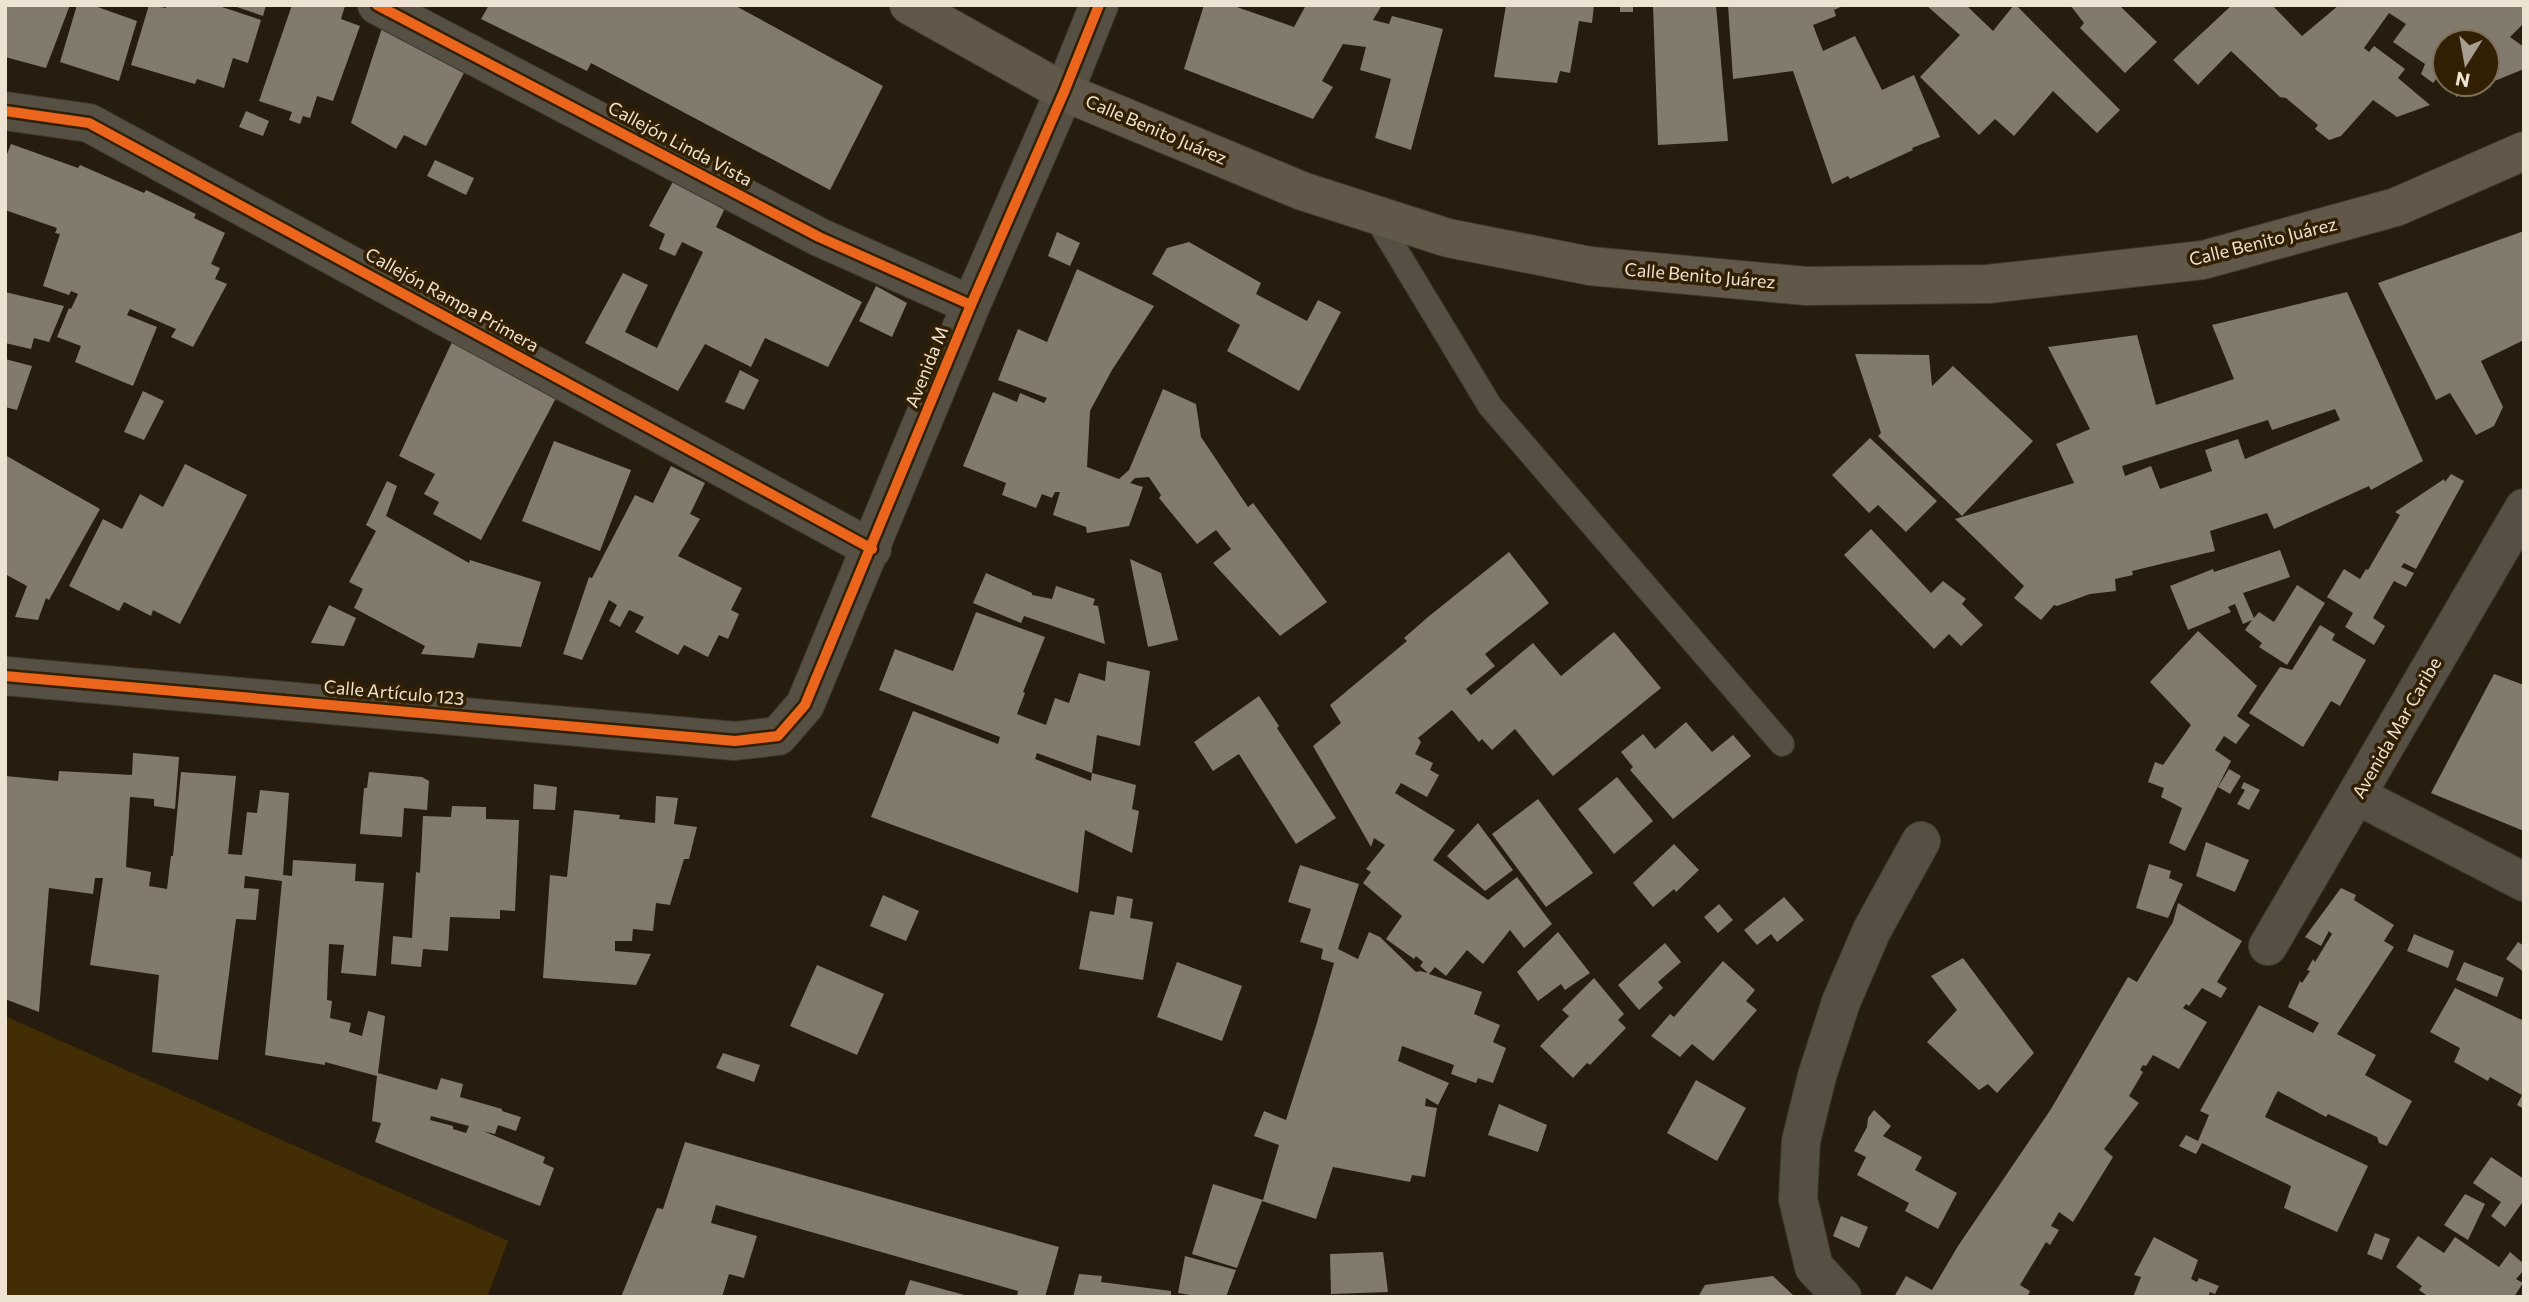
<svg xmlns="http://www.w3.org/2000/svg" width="2529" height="1302" viewBox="0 0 2529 1302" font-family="Commissioner,sans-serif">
<rect width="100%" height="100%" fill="#261d0e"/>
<path fill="#432d04" d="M5 1016 508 1241 487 1297H5Z"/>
<g fill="#837a6e" fill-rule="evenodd">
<path d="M5 5H70L46 68 5 57Z"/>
<path d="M77 5H92L137 21 119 81 60 62Z"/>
<path d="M149 5 166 8V5H216L261 20 248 63 233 58 224 88 197 79 195 84 131 65Z"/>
<path d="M231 5H266L263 16Z"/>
<path d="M292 5H344L345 6 341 19 360 26 333 101 317 96 310 118 303 116 300 124 289 120 292 112 259 101Z"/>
<path d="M489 5H734L883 86 830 190 591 63 587 71 481 19Z"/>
<path d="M1204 5H1231L1294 27 1306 5H1382L1373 20 1389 24 1392 16 1443 29 1411 150 1375 138 1391 79 1360 70 1366 47 1343 44 1322 81 1333 87 1313 119 1184 69Z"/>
<path d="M1506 5H1594L1592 23 1579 21 1570 73 1560 71 1557 83 1494 77Z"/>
<rect x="1620" y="5" width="13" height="7"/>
<path d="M1653 5H1716L1728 141 1658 145Z"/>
<path d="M1728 5H1845L1834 10 1836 16 1813 25 1823 51 1855 36 1882 90 1914 75 1940 137 1912 148 1913 150 1850 179 1848 176 1832 184 1793 71 1733 79Z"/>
<path d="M1926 5H1971L1968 7 1993 31 2014 5H2016L2120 110 2097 133 2053 91 2014 136 1995 119 1979 135 1920 77 1960 35Z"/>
<path d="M2070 5H2119L2157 42 2125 73 2080 28 2084 23Z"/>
<path d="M2232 5H2272L2302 36 2339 5H2524V23L2510 37 2524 47V69L2487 84V42H2445V82L2438 77 2433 83 2421 74 2425 64 2393 42 2406 24 2389 13 2364 48 2369 52 2374 46 2405 69 2398 78 2430 105 2397 117 2373 100 2341 136 2329 140 2315 129 2318 125 2286 98 2280 97 2231 51 2198 85 2173 60Z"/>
<path d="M383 25 467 67 426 146 404 135 396 149 351 123Z"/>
<path d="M2448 84H2486L2456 97 2453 87Z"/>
<path d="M246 111 269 121 263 136 239 127Z"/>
<path d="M11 144 78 168 80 165 144 193 146 190 196 214 194 218 225 233 211 264 220 268 215 279 227 284 193 347 171 337 176 329 130 309 127 315 157 327 133 386 75 362 81 346 57 337 69 308 71 309 78 294 71 291 69 295 43 286 60 234 55 233 57 228 5 210V159Z"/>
<path d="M435 160 474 178 466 195 427 176Z"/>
<path d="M676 176 727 204 716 227 862 302 828 367 765 338 751 367 705 344 678 391 585 343 623 273 648 285 625 332 657 348 703 252 682 242 675 256 659 249 665 234 649 226Z"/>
<path d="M2524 231V340L2481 361 2503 407 2494 426 2476 435 2450 393 2436 400 2378 283Z"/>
<path d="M1057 232 1080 243 1070 266 1048 256Z"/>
<path d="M1189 242 1261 283 1256 294 1307 321 1318 300 1341 312 1299 391 1227 351 1240 325 1152 274 1167 248Z"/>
<path d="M1077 269 1154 306 1112 370 1090 411 1087 467 1119 479 1129 470 1163 389 1196 404 1201 437 1248 507 1253 503 1327 602 1280 636 1213 563 1231 549 1216 530 1197 544 1159 498 1161 495 1149 477 1135 478 1130 483 1143 487 1129 526 1087 533 1086 527 1053 515 1060 492H1055L1052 498 1042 494 1036 508 1002 495 1006 483 963 466 993 392 1017 402 1020 393 1044 403 1047 398 998 380 1018 329 1047 342Z"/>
<path d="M876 286 907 303 892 337 859 321Z"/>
<path d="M5 292 64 306 49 342 34 338 31 349 5 343Z"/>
<path d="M2347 292 2423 461 2371 490 2369 486 2274 529 2267 513 2210 531 2215 551 2132 571 2133 575 2115 579 2116 591 2090 594 2057 606 2054 605 2041 620 2014 598 2024 586 1955 519 2074 483 2056 444 2090 429 2048 347 2137 335 2156 405 2234 379 2212 325ZM2335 409 2340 420 2245 459 2238 439 2205 450 2212 471 2160 489 2151 466 2125 476 2122 466 2268 420 2272 430Z"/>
<path d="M452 342 556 398 481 540 433 514 439 502 424 494 435 474 399 456Z"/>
<path d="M1855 354 1929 355 1932 386 1953 366 2033 441 1962 516 1878 436 1881 433Z"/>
<path d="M5 359 32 366 17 410 5 407Z"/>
<path d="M740 370 759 380 744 410 725 402Z"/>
<path d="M143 391 164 401 144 440 124 432Z"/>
<path d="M1870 438 1937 501 1906 532 1878 505 1869 513 1832 475Z"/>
<path d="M554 441 631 470 600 551 522 521Z"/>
<path d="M5 455 100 509 49 600 46 598 38 620 15 617 27 586 5 574Z"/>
<path d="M185 464 247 495 180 624 153 610 151 616 124 602 119 611 69 586 103 519 122 529 140 494 163 507Z"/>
<path d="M671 466 705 483 690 514 700 519 678 556 742 588 731 610 739 614 728 639 719 635 708 657 684 645 678 655 635 632 644 617 629 610 620 627 609 621 617 605 609 600 582 660 563 654 589 577 592 578 635 495 653 503Z"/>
<path d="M2451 474 2464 481 2416 569 2404 563 2401 567 2414 573 2406 587 2394 581 2383 600 2373 618 2385 626 2374 645 2345 627 2353 613 2327 597 2344 569 2360 579 2366 569 2368 570 2400 515 2395 512 2444 479 2445 482Z"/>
<path d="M387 481 397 486 386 516 469 563 470 560 541 582 521 647 478 643 474 658 421 654 425 646 354 608 363 589 349 582 376 531 366 525Z"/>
<path d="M1871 529 1931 593 1943 581 1966 599 1962 604 1983 625 1961 646 1949 634 1934 649 1844 555Z"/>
<path d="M2280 550 2290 577 2243 593 2254 618 2259 612 2274 622 2297 585 2325 603 2287 665 2259 647 2262 643 2245 630 2252 620 2243 624 2235 604 2228 607 2231 612 2188 630 2170 586 2213 569 2214 572Z"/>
<path d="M1509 552 1549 603 1485 654 1495 666 1466 689 1471 695 1533 643 1561 676 1614 632 1661 688 1553 776 1515 729 1492 750 1482 739 1479 742 1452 710 1418 738 1421 742 1415 754 1433 763 1430 770 1439 775 1427 797 1401 783 1395 793 1455 830 1433 860 1488 900 1517 877 1552 924 1524 948 1510 930 1483 964 1467 950 1446 976 1435 967 1429 974 1482 992 1474 1014 1500 1025 1493 1042 1506 1048 1493 1083 1478 1078 1476 1083 1451 1074 1454 1065 1402 1046 1398 1061 1449 1083 1438 1105 1426 1098 1425 1106 1437 1108 1425 1177 1412 1175 1410 1182 1333 1167 1316 1219 1262 1201 1237 1268 1192 1254 1213 1184 1263 1200 1279 1145 1254 1136 1264 1111 1286 1120 1316 1026 1334 963 1321 959 1323 949 1300 942 1311 909 1288 902 1300 865 1359 884 1338 949 1358 959 1369 932 1380 937 1416 972 1420 971 1428 973 1420 966 1423 962 1416 956 1414 959 1386 939 1402 916 1363 883 1371 872 1366 869 1385 845 1374 838 1371 847 1313 746 1341 723 1330 705 1407 641 1404 638 1428 617Z"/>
<path d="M1130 559 1161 573 1178 640 1148 647Z"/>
<path d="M986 573 1032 593V595L1052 599 1056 586 1095 599 1093 605 1098 606 1105 644 1024 616 1021 623 973 603Z"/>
<path d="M329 605 356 618 344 646 311 643Z"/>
<path d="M976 612 1045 637 1023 692 1025 693 1017 714 1022 716 1046 725 1055 698 1069 703 1079 673 1105 681 1107 661 1150 671 1140 746 1097 735 1092 773 1037 753 1035 759 1091 781 1092 773 1136 785 1132 809 1139 811 1132 853 1085 830 1078 893 871 817 913 711 998 744 1000 737 879 690 895 649 953 671Z"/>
<path d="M2320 625 2335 634 2332 640 2366 660 2340 706 2331 701 2303 747 2249 713 2280 667 2292 670Z"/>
<path d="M2198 631 2257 686 2237 716 2250 725 2236 744 2224 736 2215 750 2231 761 2185 851 2169 843 2182 808 2161 797 2164 788 2148 782 2155 762 2163 765 2191 725 2150 682Z"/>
<path d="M2494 674 2524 685V831L2431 793Z"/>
<path d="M1259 696 1279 726 1277 728 1336 818 1296 844 1239 754 1213 771 1194 742Z"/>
<path d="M1686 722 1712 752 1733 735 1751 756 1673 819 1630 770 1633 767 1621 752 1643 734 1655 749Z"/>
<path d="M133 753 179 757 175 809 154 806V799L130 797 126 867 151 872 149 886 167 889 171 856H173L181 772 236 776 228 854 242 855 247 812 257 813 260 790 289 793 283 875 292 876 293 860 356 864 355 881 384 883 376 976 341 973 344 945 329 944 327 1000 332 1001 330 1018 351 1023 349 1032 362 1036 368 1011 385 1016 378 1073 437 1090 441 1078 463 1084 460 1097 502 1109V1111L521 1117 516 1131 498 1125 495 1134 483 1131 545 1157 543 1163 554 1168 540 1206 375 1142 381 1123 372 1121 377 1076 325 1062V1065L265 1055 282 881 245 876 244 888 259 889 256 920 236 919 218 1060 152 1052 159 975 90 965 103 878H95L93 894 49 888 39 1012 5 999V776L58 781 59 771 132 775ZM431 1116 469 1126 466 1133 453 1129V1126L430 1120Z"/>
<path d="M2229 769 2241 776 2230 794 2218 787Z"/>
<path d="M369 772 422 777 429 781 427 810 404 808 402 837 360 834 364 788H367Z"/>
<path d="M1617 777 1653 821 1614 854 1578 809Z"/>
<path d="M2244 782 2260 790 2249 810 2237 804 2245 790 2241 788Z"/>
<path d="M534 784 557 787 555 810 533 809Z"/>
<path d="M656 796 678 798 674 824 697 827 689 859H684L670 905 656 903 653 931 633 929 632 941H615V951L651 954 636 985 543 978 550 875 567 877 574 810 620 815 619 819 655 823Z"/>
<path d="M1538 799 1593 873 1546 907 1492 834Z"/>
<path d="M452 806 486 807V819L519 820 515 911 500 910V919L450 917 448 951 423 949 421 967 391 964 393 936 412 938 416 872 420 873 423 816 451 817Z"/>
<path d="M1478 823 1513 870 1485 891 1447 856Z"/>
<path d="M2206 842 2249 860 2235 892 2196 876Z"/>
<path d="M1674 844 1699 870 1676 892 1674 889 1653 907 1633 883Z"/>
<path d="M2149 864 2171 871 2169 878 2183 884 2168 918 2136 908Z"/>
<path d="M2341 888 2356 895 2354 900 2394 925 2384 941 2394 947 2337 1034 2376 1055 2365 1075 2412 1101 2387 1146 2379 1143 2377 1137 2328 1114 2326 1117 2278 1091 2275 1096 2265 1117 2368 1166 2337 1232 2284 1208 2291 1186 2202 1143 2196 1154 2179 1146 2186 1135 2198 1141 2209 1115 2200 1111 2259 1005 2313 1033 2319 1023 2288 1007 2300 981 2302 983 2310 971 2307 970 2313 959 2315 962 2332 934 2329 931 2321 946 2305 937Z"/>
<path d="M883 895 919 911 906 941 870 926Z"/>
<path d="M1117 896 1133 899 1130 918 1153 922 1143 980 1079 969 1090 911 1114 915Z"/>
<path d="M1784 897 1804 920 1777 942 1771 934 1757 945 1744 930Z"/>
<path d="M2178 903 2242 941 2217 982 2227 988 2221 998 2202 988 2189 1006 2186 1004 2183 1008 2207 1022 2179 1069 2153 1055 2146 1066 2143 1065 2140 1070 2143 1072 2129 1096 2139 1103 2104 1149 2113 1157 2073 1222 2059 1212 2051 1226 2059 1230 2050 1245 2046 1242 2020 1285 2030 1291 2027 1297H1894L1906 1276 1932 1290 1958 1246 2051 1109 2128 977 2137 982 2173 922Z"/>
<path d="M1719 904 1733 920 1718 933 1704 917Z"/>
<path d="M1558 932 1590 973 1565 990 1561 984 1538 1001 1517 972Z"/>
<path d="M2414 934 2454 951 2448 968 2407 951Z"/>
<path d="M2518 942 2524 946V972L2506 959Z"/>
<path d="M1665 943 1681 962 1658 982 1663 988 1639 1010 1618 985Z"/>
<path d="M1963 958 2034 1053 1997 1093 1988 1084 1979 1090 1927 1042 1957 1010 1931 976Z"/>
<path d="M1723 961 1755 990 1746 1001 1757 1010 1713 1061 1692 1044 1680 1057 1651 1036 1670 1014 1674 1017Z"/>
<path d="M1177 962 1242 986 1222 1041 1157 1017Z"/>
<path d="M2464 962 2504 978 2497 997 2456 980Z"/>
<path d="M817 965 884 994 857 1055 790 1026Z"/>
<path d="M1594 978 1624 1014 1618 1020 1626 1028 1590 1065 1587 1063 1573 1078 1540 1046 1569 1016 1562 1010Z"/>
<path d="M2455 988 2522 1020 2524 1017V1109L2517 1105 2522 1095 2490 1077 2488 1081 2454 1062 2460 1048 2430 1032Z"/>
<path d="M723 1053 760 1065 754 1082 716 1068Z"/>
<path d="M1696 1080 1746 1108 1717 1161 1667 1133Z"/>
<path d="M1499 1104 1547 1125 1538 1152 1488 1135Z"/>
<path d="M1874 1110 1891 1126 1883 1136 1922 1157 1915 1170 1957 1193 1938 1229 1905 1211 1909 1203 1857 1175 1866 1157 1854 1151 1867 1127 1868 1118Z"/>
<path d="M685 1142 1059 1247 1045 1297H1017L1018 1291 716 1205 711 1223 757 1236 744 1278 729 1274 722 1297H621L657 1208 663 1209Z"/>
<path d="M2491 1157 2524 1179V1200L2505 1227 2491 1216 2501 1202 2473 1183Z"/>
<path d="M2465 1194 2485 1204 2468 1240 2444 1225Z"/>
<path d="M1841 1216 1868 1227 1859 1248 1833 1236Z"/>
<path d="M2375 1233 2390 1239 2382 1260 2367 1254Z"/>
<path d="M2418 1236 2444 1253 2455 1237 2499 1267 2510 1252 2524 1264V1270L2516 1279 2523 1283 2514 1297H2429L2419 1290 2422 1286 2396 1267Z"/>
<path d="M2154 1237 2198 1260 2191 1279 2197 1282 2199 1278 2219 1286 2215 1294 2210 1292 2208 1297H2133L2141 1277 2134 1275Z"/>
<path d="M1383 1252 1388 1292 1331 1294 1330 1254Z"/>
<path d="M1185 1256 1236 1270 1226 1297H1202L1178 1293Z"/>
<path d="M1079 1274 1102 1276 1101 1282 1171 1291V1297H1073Z"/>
<path d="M1773 1276 1795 1297H1698L1705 1285Z"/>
<path d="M910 1280 968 1296V1297H904Z"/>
</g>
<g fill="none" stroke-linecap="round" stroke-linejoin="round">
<g stroke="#3f382e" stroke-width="26">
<path id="service" d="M1374 214 1490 406 1782 744"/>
</g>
<g stroke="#3f382e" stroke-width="40">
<g id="minor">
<path d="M377 5 819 237 971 305"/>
<path d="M1064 92 1099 5"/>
<path d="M5 111 89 123 872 549"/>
<path d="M2358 796 2524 882"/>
<path d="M2268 946 2524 508"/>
<path d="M1842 1297 1814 1267 1798 1199 1801 1141 1817 1076 1841 1002 1872 930 1921 841"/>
</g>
</g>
<g stroke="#3f382e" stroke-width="40">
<path id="tertiary" d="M5 676 735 741 778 736 805 705 971 305 1064 92"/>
</g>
<g stroke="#3f382e" stroke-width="40">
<path id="primary" d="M909 5 1064 92 1302 191 1448 238 1590 266 1806 286 1988 284 2203 260 2396 207 2524 151"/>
</g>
<use href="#service" stroke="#564f44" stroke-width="24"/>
<use href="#minor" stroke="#564f44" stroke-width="38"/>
<use href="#tertiary" stroke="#564f44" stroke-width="38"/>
<use href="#primary" stroke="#62584a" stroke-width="38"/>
<g stroke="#312004" stroke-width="15">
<g id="cycleway">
<path d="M377 5 819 237 971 305"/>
<path d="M5 111 89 123 872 549"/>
<path d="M5 676 735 741 778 736 805 705 971 305 1064 92 1099 5"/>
</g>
</g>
<use href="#cycleway" stroke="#eb651d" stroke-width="10"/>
</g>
<g text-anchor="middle" stroke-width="7" stroke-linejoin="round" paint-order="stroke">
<g font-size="18" fill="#eee2d3" stroke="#312004">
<text transform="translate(1156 130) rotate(23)" y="6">Calle Benito Juárez</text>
<text transform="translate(680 144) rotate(28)" y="6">Callejón Linda Vista</text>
<text transform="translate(2263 242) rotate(-14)" y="6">Calle Benito Juárez</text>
<text transform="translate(1700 276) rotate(5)" y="6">Calle Benito Juárez</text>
<text transform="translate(452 300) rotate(29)" y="6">Callejón Rampa Primera</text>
<text transform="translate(927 367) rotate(-68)" y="6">Avenida M</text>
<text transform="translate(394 693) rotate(5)" y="6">Calle Artículo 123</text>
<text transform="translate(2397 728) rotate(-60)" y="6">Avenida Mar Caribe</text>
</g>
</g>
<rect width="2529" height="1302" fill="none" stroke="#eee2d3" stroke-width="14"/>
<g transform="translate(2466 63) rotate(191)"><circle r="33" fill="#312004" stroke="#7d6e57" stroke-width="2"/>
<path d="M0-5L12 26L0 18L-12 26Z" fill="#a89d8e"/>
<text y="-10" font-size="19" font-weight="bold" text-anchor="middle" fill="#eee2d3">N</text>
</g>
</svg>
